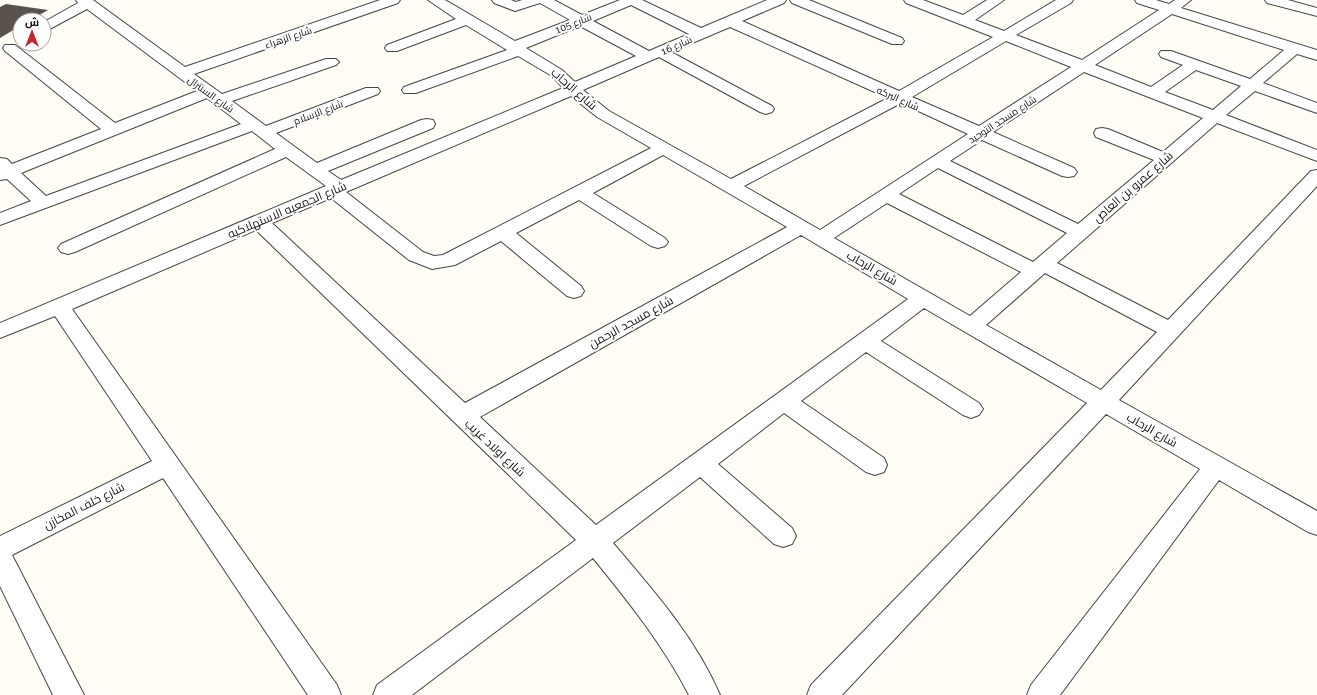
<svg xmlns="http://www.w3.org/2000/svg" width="1317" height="695" viewBox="0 0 1317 695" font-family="'Roboto Serif',Cairo,serif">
<rect width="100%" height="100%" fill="#fffdf5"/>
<path fill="#5a524d" d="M6 4 48 10 31 20H20V26L0 38V7Z"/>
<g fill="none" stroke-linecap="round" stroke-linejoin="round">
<g stroke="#444" stroke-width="2">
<g id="minor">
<path d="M76 0H93L185 67 380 0H400L398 3 194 74 222 94 326 59H336L339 62 336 65 232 101 266 126 366 88H378L380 91 378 94 276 133 317 163 421 120 427 119 433 120 435 124 433 128 328 171 341 180 563 88 552 76 518 56 416 93H404L402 90 404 87 507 50 466 25 397 51H387L385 48 387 45 456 19 428 0H445L515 41 570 20 540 3 515 11 494 3 492 0H511L516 2 522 0H554L582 15 620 0H642L701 28 767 0H786L784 3 742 21 899 91 993 37 906 3 904 0H923L963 15 987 0H1004L975 20 1004 31 1056 0H1073L1071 3 1016 35 1082 60 1159 10 1137 3 1135 0H1156L1169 4 1175 0H1191L1181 8 1317 50V60L1297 54 1263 83 1317 103V113L1255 91 1226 115 1317 150V161L1217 123 1057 263 1168 320 1311 171 1317 170V186L1119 400 1317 511V535L1308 532 1219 480 1060 695H1027L1031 685 1200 469 1106 414 842 695H807L811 685 1087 403 924 308 881 341 979 403 983 409 979 415 971 418 963 415 866 352 801 401 884 458 887 465 884 472 875 475 866 472 784 413 718 464 792 528 796 536 792 544 783 547 774 544 700 477 613 543C653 590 695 637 720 695H689C663 645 629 602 593 558L412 695H373L377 685 576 540 256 230 72 309 337 685 341 695H308L163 478 12 555 84 695H53L0 586V536L152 461 55 316 0 338V323L326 186 286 157 75 252 68 254 61 252 58 248 61 244 275 149 252 131 0 225V213L31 201 7 179 0 180V158L7 159 12 164 101 129 5 51 3 48 5 45H15L115 123 197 91 87 9 44 32V22L78 3ZM631 5 689 34 649 51 593 21ZM1172 14 1284 50 1250 79 1171 51H1161L1159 54 1161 57 1183 65 1151 87 1095 65ZM580 26 636 56 575 82 562 70 526 48ZM730 27 888 98 731 179 609 111 583 90 659 57 760 112 766 114 772 112 774 109 772 106 671 52ZM1006 41 1071 67 979 126 912 97ZM1196 70 1241 86 1213 110 1165 92ZM1084 72 1203 118 1163 152 1108 129 1102 128 1096 129 1094 133 1096 137 1154 160 1078 224 950 161 982 140 1062 176 1068 177 1074 176 1077 172 1074 168 993 132ZM571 96 597 117 651 148 443 255 434 256 423 252 346 192ZM207 98 241 124 46 196 21 173ZM901 103 968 134 820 230 744 186ZM663 155 787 227 465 403 272 223 331 198 409 260 432 269 455 265 501 241 567 296 574 298 581 296 584 291 581 286 516 233 579 200 651 246 658 248 665 246 668 242 665 238 593 193ZM938 168 1067 233 1033 262 899 194ZM887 203 1021 272 970 316 834 238ZM801 235 908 299 596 525 480 417ZM1045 273 1157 332 1101 390 986 325Z"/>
<path d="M790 0H809L902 38 904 41 902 44H892L792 3Z"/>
<path d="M1265 0H1288L1317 8V16L1267 3Z"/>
</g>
</g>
<use href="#minor" fill="#fff" fill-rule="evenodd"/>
</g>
<g text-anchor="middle" stroke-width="4" stroke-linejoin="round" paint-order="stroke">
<g font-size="10" fill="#111" stroke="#fff">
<text transform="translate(573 23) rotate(-22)" y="4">شارع 105</text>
<text transform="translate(288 37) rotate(-19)" y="4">شارع الزهراء</text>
<text transform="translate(676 45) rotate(-24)" y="4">شارع 16</text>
<text transform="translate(211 94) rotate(36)" y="4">شارع السنترال</text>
<text transform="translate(898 98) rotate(24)" y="4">شارع البركه</text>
<text transform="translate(318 112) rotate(-21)" y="4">شارع الإسلام</text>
<text transform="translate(1002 119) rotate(-33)" y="4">شارع مسجد التوحيد</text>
</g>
<g font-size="12" fill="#111" stroke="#fff">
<text transform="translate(574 89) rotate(41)" y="4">شارع الرحاب</text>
<text transform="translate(1133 187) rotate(-41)" y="4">شارع عمرو بن العاص</text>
<text transform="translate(287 210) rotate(-23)" y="4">شارع الجمعيه الاستهلاكيه</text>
<text transform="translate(872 268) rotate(30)" y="4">شارع الرحاب</text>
<text transform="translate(631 322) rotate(-29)" y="4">شارع مسجد الرحمن</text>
<text transform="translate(1152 430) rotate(30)" y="4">شارع الرحاب</text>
<text transform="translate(495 448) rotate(43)" y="4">شارع اولاد غريب</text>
<text transform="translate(84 506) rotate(-27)" y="4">شارع خلف المخازن</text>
</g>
</g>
<g transform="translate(32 32)"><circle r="19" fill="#ffffff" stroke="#a0a0a0"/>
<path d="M0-3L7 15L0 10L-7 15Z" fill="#c4262e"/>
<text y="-6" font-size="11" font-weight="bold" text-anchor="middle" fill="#111111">ش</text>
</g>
</svg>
